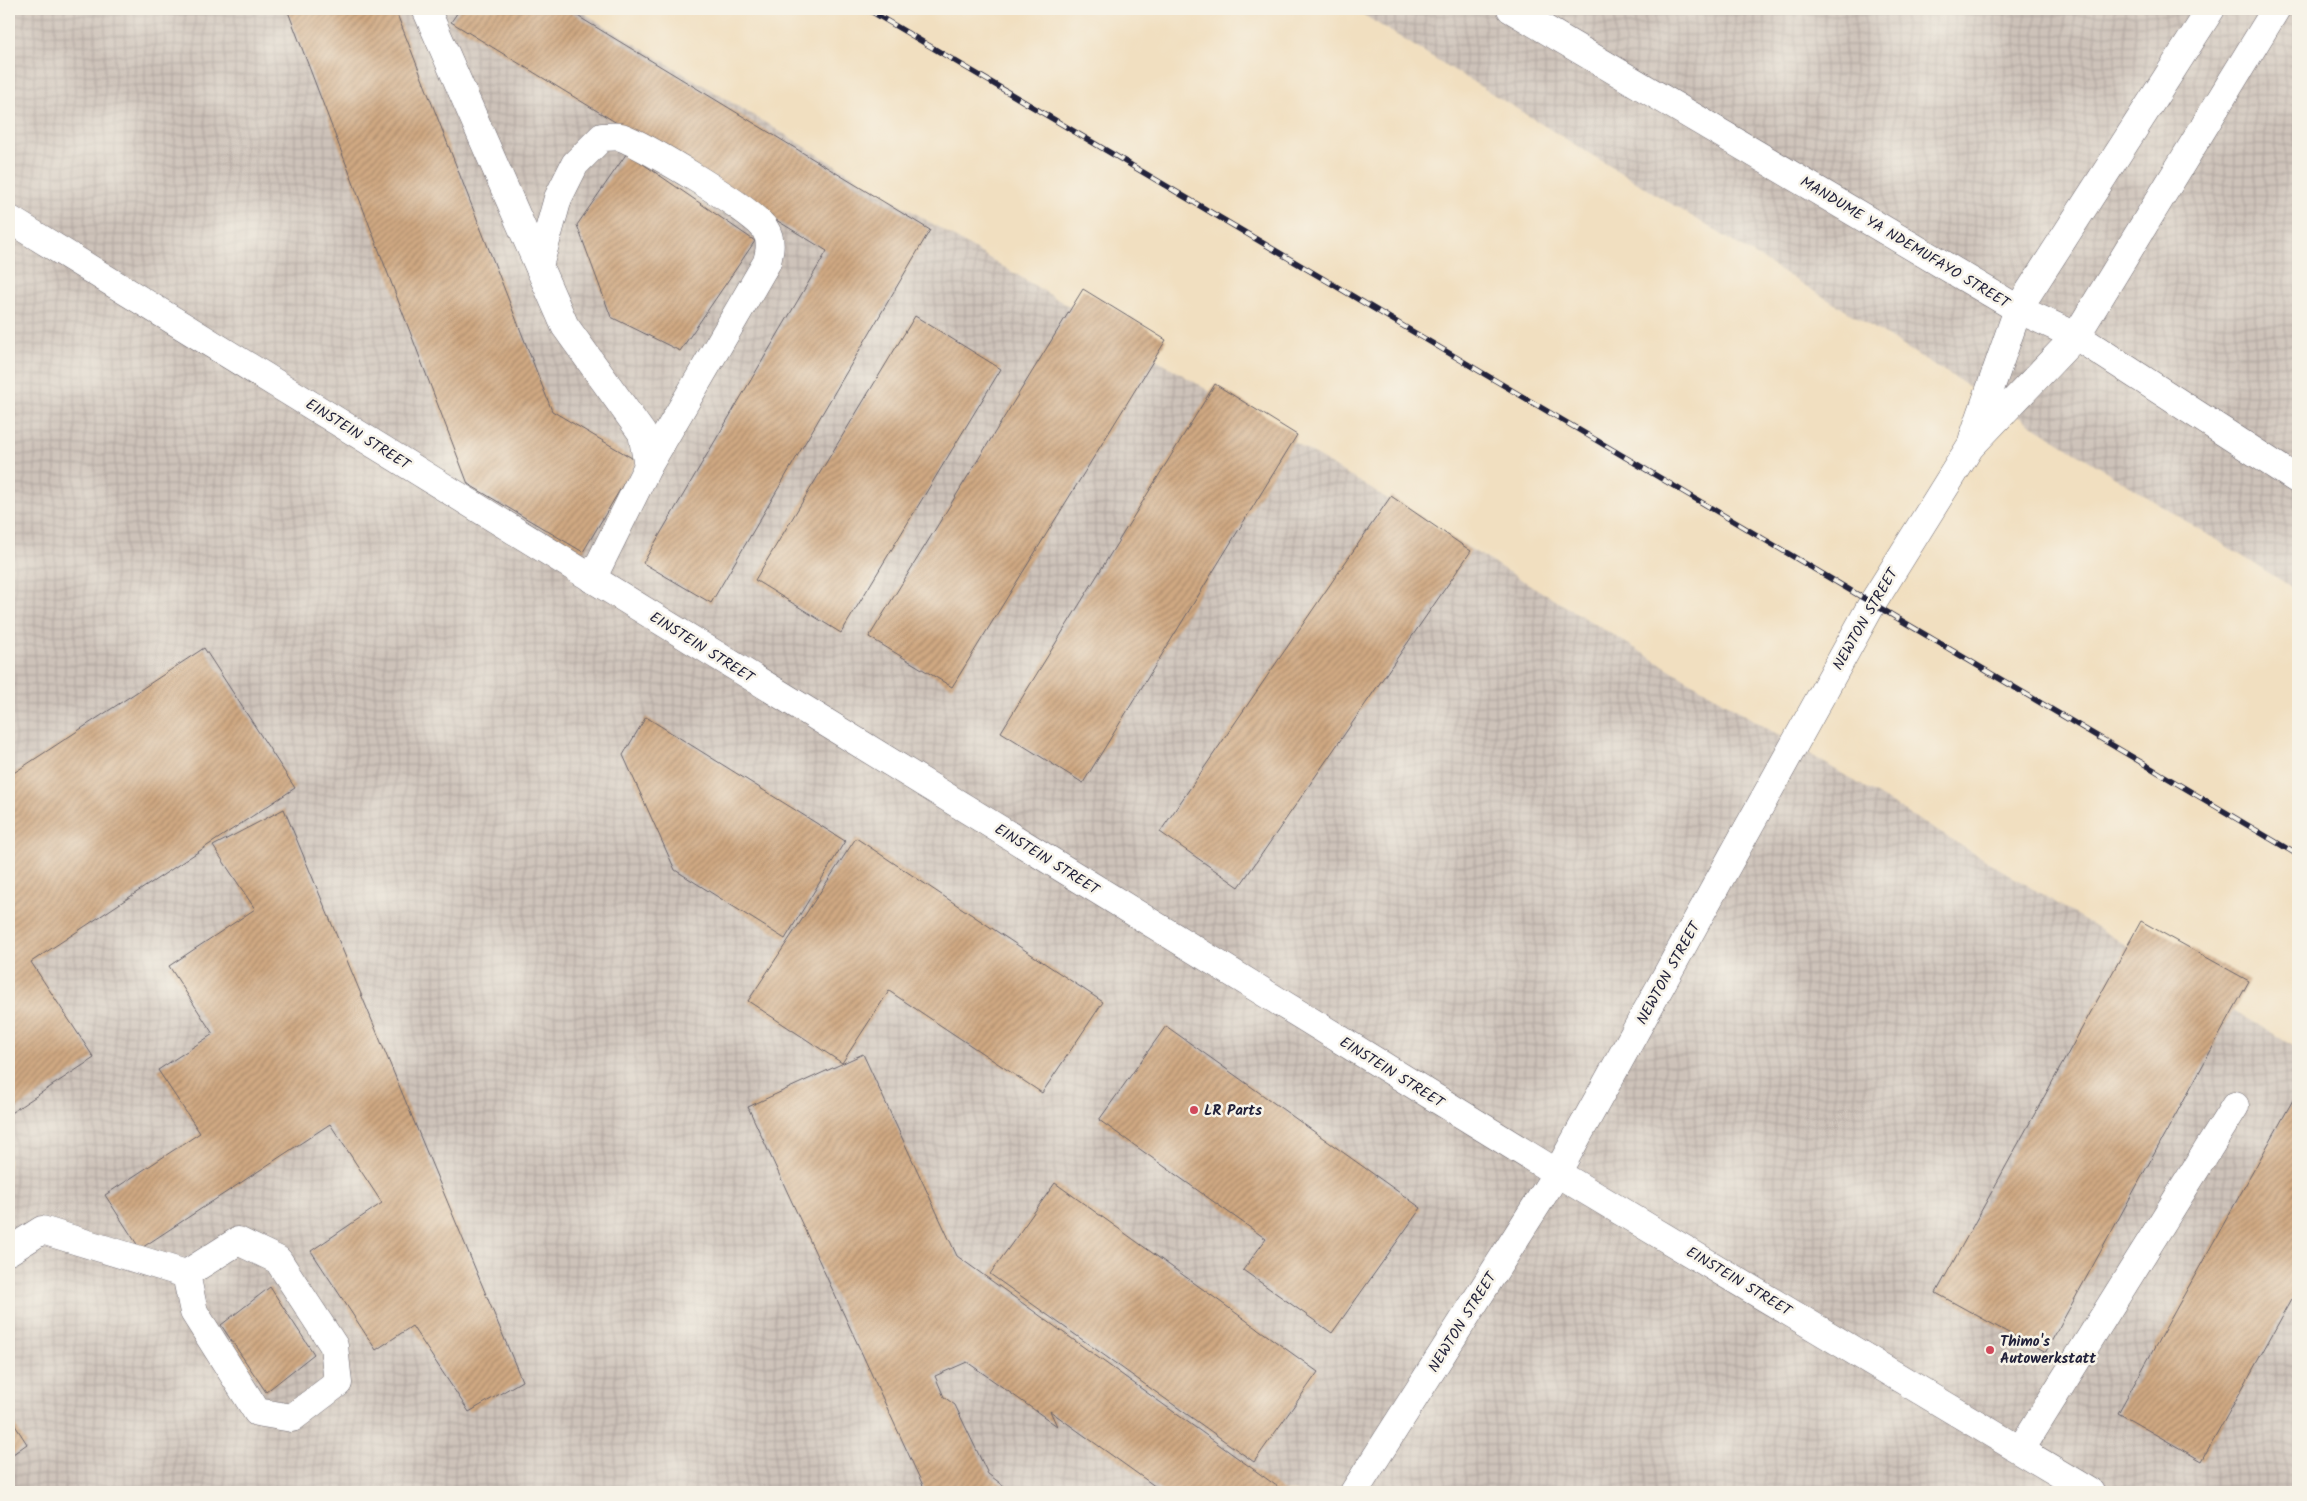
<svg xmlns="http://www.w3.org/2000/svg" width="2307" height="1501" viewBox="0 0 2307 1501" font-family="Kalam,sans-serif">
<defs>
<pattern id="industrial-grid" width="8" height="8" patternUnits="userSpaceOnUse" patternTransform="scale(1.25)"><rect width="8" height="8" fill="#cdc2b9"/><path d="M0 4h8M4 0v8" fill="none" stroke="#b0a6a0"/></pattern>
<pattern id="building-hatch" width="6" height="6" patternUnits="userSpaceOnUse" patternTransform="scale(1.25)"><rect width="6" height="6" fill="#d0a982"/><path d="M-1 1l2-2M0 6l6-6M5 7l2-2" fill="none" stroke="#a8896c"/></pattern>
</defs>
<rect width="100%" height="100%" fill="#f7f3e8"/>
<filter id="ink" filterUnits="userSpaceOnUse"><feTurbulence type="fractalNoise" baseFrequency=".02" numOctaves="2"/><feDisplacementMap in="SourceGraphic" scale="10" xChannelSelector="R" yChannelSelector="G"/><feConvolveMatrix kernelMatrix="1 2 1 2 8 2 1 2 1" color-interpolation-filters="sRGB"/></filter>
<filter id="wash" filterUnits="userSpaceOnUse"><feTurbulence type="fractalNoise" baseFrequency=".0096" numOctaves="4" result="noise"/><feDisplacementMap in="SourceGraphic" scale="20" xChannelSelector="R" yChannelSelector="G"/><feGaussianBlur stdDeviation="1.12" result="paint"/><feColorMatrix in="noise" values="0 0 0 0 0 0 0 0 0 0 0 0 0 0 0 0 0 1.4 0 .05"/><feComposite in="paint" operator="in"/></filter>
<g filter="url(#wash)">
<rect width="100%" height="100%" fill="#f1dfc0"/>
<g fill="url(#industrial-grid)">
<path d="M9 9H577L2298 1049V1492H9Z"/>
<path d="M1354 9H2298V591L2032 425Z"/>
</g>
<g id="blocks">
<g fill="url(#building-hatch)">
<path d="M287 9H395L552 411 637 461 583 552 468 484Z"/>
<path d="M460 9H566L930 230 711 603 643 563 827 251 451 22Z"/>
<path d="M627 153 755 241 680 351 611 317 577 225Z"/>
<path d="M1083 289 1166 340 952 687 869 637Z"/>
<path d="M915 316 1001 369 841 633 755 580Z"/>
<path d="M1215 384 1297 435 1083 783 1001 732Z"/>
<path d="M1391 496 1471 551 1239 887 1160 832Z"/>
<path d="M204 648 295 788 31 962 94 1058 9 1114V776Z"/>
<path d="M646 717 845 841 785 939 675 870 623 755Z"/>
<path d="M284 809 522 1381 469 1412 412 1326 376 1350 311 1251 382 1203 330 1124 140 1249 105 1195 200 1133 158 1070 213 1034 169 966 255 909 213 846Z"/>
<path d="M856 838 1103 1002 1042 1093 889 991 842 1063 748 1001Z"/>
<path d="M2141 921 2249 981 2045 1353 1936 1293Z"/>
<path d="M1166 1026 1421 1208 1332 1333 1243 1270 1266 1239 1099 1120Z"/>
<path d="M863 1054 957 1256 1285 1492H1163L1050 1411 1057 1426 967 1362 935 1376 944 1397 955 1405 988 1474 1004 1486 1007 1492H926L748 1107Z"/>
<path d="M2298 1091V1288L2202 1461 2118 1413Z"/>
<path d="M1055 1183 1318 1372 1254 1462 990 1274Z"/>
<path d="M270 1287 314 1354 266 1392 221 1325Z"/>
<path d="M9 1416 27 1444 9 1457Z"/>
</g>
</g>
</g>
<g filter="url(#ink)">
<use href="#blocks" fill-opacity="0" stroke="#6a646a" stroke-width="1"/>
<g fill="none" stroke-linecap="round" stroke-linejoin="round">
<g stroke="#6a646a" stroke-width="29">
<g id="minor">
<path d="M426 9 565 326 642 433 648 466 592 579"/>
<path d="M1511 9 2018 309 2076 336 2298 480"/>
<path d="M9 219 1557 1173 2090 1492"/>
<path d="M539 266 558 198 575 164 602 137C608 137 615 136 621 137 644 145 755 211 765 229 772 240 770 250 767 262L648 466"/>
<path d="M1973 438 2018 309 2211 9"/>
<path d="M9 1251 42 1230 186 1274 238 1241 278 1260 334 1346 338 1383 292 1418 257 1412 194 1312 186 1274"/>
<path d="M2021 1449 2235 1106"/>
<path d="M1354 1492 1557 1173 1872 604 1970 447 2076 336 2276 9"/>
</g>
</g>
<use href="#minor" stroke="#fff" stroke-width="28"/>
<g stroke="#22223b" stroke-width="5.5">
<path id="rail" d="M867 9 2298 855"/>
</g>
<use href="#rail" stroke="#f7f3e8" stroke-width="4" stroke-dasharray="11" stroke-linecap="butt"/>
</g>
</g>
<g fill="#d1495b" stroke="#f7f3e8" stroke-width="2">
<circle cx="1194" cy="1110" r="5"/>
<circle cx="1990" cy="1350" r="5"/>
</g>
<g text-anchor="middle" stroke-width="5" stroke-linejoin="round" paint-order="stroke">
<g font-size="15" fill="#22223b" stroke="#f7f3e8">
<text transform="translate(1905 242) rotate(31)" y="5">MANDUME YA NDEMUFAYO STREET</text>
<text transform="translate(358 434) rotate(32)" y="5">EINSTEIN STREET</text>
<text transform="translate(1865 619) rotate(-60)" y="5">NEWTON STREET</text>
<text transform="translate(702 647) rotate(32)" y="5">EINSTEIN STREET</text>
<text transform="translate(1047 859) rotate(32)" y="5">EINSTEIN STREET</text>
<text transform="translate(1668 973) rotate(-61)" y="5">NEWTON STREET</text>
<text transform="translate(1392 1072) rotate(32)" y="5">EINSTEIN STREET</text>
<text transform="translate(1739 1281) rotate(31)" y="5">EINSTEIN STREET</text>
<text transform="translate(1462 1322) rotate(-58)" y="5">NEWTON STREET</text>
</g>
<g font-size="15" font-weight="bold" fill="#22223b" stroke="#f7f3e8" text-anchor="start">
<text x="1204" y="1115">LR Parts</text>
<text x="2000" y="1346">Thimo's<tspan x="2000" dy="17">Autowerkstatt</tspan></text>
</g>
</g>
<rect width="2307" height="1501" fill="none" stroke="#f7f3e8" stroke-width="30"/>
</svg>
